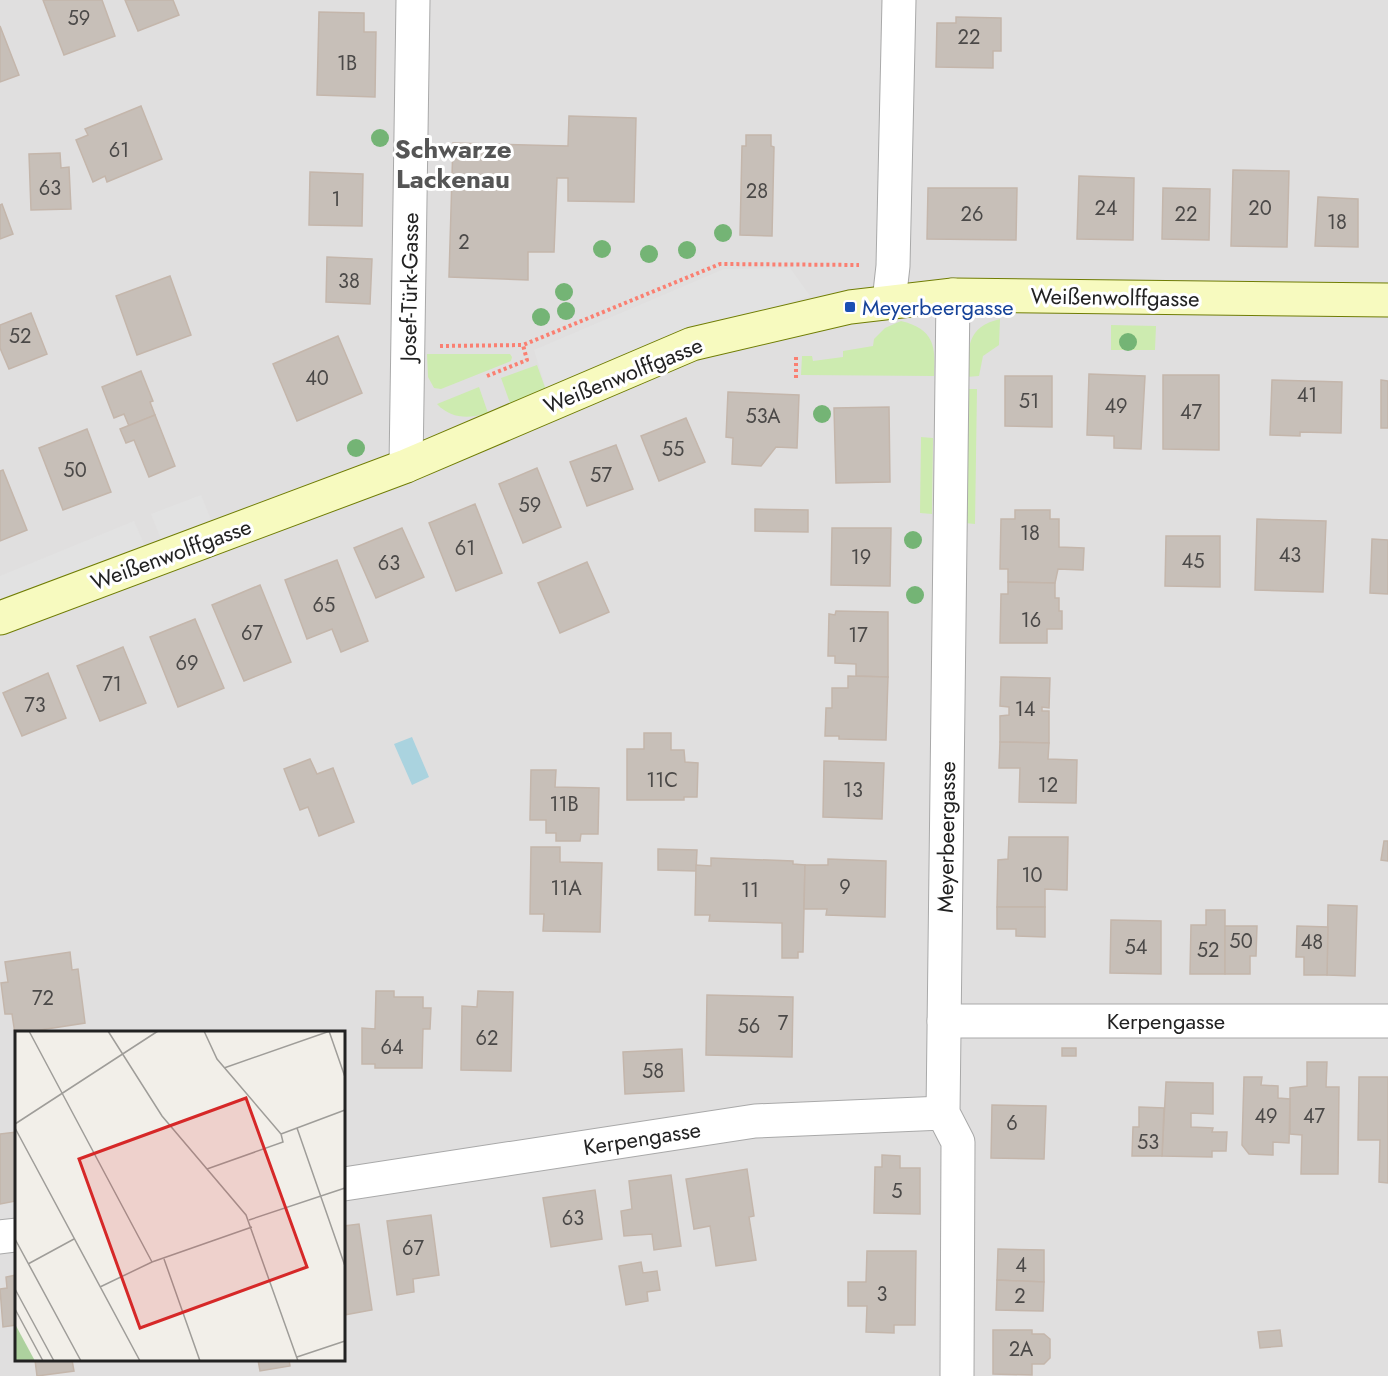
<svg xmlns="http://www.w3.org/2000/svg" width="1388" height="1376" viewBox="0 0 1388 1376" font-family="Jost,sans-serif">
<rect width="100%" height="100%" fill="#f2efe9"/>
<path fill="#e0dfdf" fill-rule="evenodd" d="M0 0H1388V1376H0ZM16 1032H344V1360H16Z"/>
<g fill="#cdebb0">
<path d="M1000 319 999 345 983 356 979 376 966 377C969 347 966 327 1000 319Z"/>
<path d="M901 321C934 329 936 346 934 376L801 375 802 356H812L813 361 843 357V351L873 346 874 339 885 328Z"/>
<path d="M1111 325 1156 326 1155 350H1111Z"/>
<path d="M427 354H510L512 357 511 361 441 389 434 388 428 377Z"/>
<path d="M537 365 546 390 510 403 501 378Z"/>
<path d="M479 387 488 413C469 419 451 419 437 404Z"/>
<path d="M967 389H977L975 524 965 523Z"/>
<path d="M921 437 933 438 932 514 920 513Z"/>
</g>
<g fill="#e2e2e2">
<path d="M790 268 810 296 721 324 546 389 534 350 724 269Z"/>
<path d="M201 495 211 520 161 539 151 514Z"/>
<path d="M134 521 145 546 0 608V576Z"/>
</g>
<path fill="#aad3df" d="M412 737 429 777 412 785 394 744Z"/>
<g fill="#c7bfb8" stroke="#c4b6ab" stroke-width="1.5">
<path d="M43 0H102L115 36 64 55Z"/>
<path d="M125 0H173L179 15 138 31Z"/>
<path d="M319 12 364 13V32H376L375 97 317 95Z"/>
<path d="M956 17 1001 18V51H993V68L936 67 937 23H956Z"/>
<path d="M0 26 19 75 0 82Z"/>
<path d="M141 106 162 159 107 182 105 176 93 182 76 140 88 135 85 129Z"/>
<path d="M569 116 636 118 634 202 568 201V178H557L554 252H528V280L449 277 453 143 568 146Z"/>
<path d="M746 135H771V146L774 147 772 236 740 235 742 146H746Z"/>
<path d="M60 153 61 168 69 167 71 209 31 210 29 154Z"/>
<path d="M1233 170 1289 171 1287 247 1231 246Z"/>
<path d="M310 172 363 174 362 226 309 225Z"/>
<path d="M1079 176 1134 178 1133 240 1077 239Z"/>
<path d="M928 188H1017L1016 240 927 239Z"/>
<path d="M1163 188 1210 189 1209 240 1162 239Z"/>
<path d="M1318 197 1358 199V247L1315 246Z"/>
<path d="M2 204 13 234 0 239V205Z"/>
<path d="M327 257 372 259 370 304 326 302Z"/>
<path d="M170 276 191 335 137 355 116 296Z"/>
<path d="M31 313 47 354 9 369 0 348V325Z"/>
<path d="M338 336 362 393 297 421 273 364Z"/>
<path d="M141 371 153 401 150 402 155 415 129 426 124 414 114 418 102 387Z"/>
<path d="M1089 374 1145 376 1141 449 1114 448V436L1087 435Z"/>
<path d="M1163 375H1219V450L1163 449Z"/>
<path d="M1005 376H1052V427L1005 426Z"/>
<path d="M1272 380 1342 382 1341 433 1300 432V436L1270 435Z"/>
<path d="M1381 380 1388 381V428H1381Z"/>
<path d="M728 392 799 395 797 448 776 447 761 466 732 464 733 438 726 437Z"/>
<path d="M889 407 890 482 836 483 834 408Z"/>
<path d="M155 415 175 466 149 477 134 440 126 443 120 429Z"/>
<path d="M686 418 705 462 659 481 641 436Z"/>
<path d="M87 429 111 492 63 510 39 448Z"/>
<path d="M616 445 633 489 587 506 570 462Z"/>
<path d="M537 468 561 527 523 543 499 484Z"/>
<path d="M3 470 27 530 0 541V471Z"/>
<path d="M475 504 502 573 456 591 429 523Z"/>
<path d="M755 509 808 510V532L755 531Z"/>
<path d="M1015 510H1050V519H1059V547L1084 548 1083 570 1058 569 1055 583 1008 582V569H1000L1001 519H1015Z"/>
<path d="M1257 519 1326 521 1323 592 1255 590Z"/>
<path d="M402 528 424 577 376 598 354 548Z"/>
<path d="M832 528H891L890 586 831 585Z"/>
<path d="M1166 536H1220V587L1165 586Z"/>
<path d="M1372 539 1388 540V594L1370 593Z"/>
<path d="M337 560 368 641 341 652 332 629 307 639 285 580Z"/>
<path d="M587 562 609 612 560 633 538 583Z"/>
<path d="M1008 582 1055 583V598H1059V611H1062V629H1047V643H1000L1001 594H1008Z"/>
<path d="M260 585 291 662 244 681 212 605Z"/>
<path d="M836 611 888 612V677L856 676V664L835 663V656H828L829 614 835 615Z"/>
<path d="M195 619 224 688 178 707 150 637Z"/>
<path d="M123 647 146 703 100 721 77 666Z"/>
<path d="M48 673 66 718 22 736 3 693Z"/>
<path d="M848 676 888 677 886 740 839 739V736H825L826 708H832V688H848Z"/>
<path d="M1001 677 1050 678 1049 708 1042 707V711H1049V743L1000 742V716L1009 715V707L1000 706Z"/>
<path d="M644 733H671V750H684L685 762 698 763 697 797H684V800H627V749H644Z"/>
<path d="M1000 742 1049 743 1048 759 1077 760 1076 803 1019 802 1020 768H999Z"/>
<path d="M310 759 317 774 333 768 354 822 319 836 308 807 300 810 284 769Z"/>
<path d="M824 761 884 763 882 819 823 817Z"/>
<path d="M531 770H556L555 787 599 788 598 834H581L580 841H556V833H546V820H530Z"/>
<path d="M1009 837H1068L1067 890 1045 889V907H997L998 860 1008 859Z"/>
<path d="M1384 841H1388V861L1381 860Z"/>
<path d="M531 847H560V862L602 863 600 932 543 931 544 914H530Z"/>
<path d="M658 849 697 850 696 871 658 870Z"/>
<path d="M711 858 793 861V864L805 865 803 952H798V958H782V923L709 921 710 915H695L696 865 711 866Z"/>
<path d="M828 859 886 861 885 917 826 915 827 909H804L805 865H828Z"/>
<path d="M1328 905 1357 906 1355 976 1327 975Z"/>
<path d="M997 907H1045V937L1016 936V929H997Z"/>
<path d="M1206 910H1225V974H1190L1191 925H1206Z"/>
<path d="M1111 920 1161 921V974L1110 973Z"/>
<path d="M1225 926H1257L1256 956H1250V974H1225Z"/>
<path d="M1297 926 1328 927 1327 975H1304V957H1296Z"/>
<path d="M70 952 72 970 78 969 85 1023 15 1034 12 1014H5L1 983 8 982 5 962Z"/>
<path d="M376 991H394V997H423V1008H431L430 1029H423L422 1068H375V1064H362V1028L375 1029Z"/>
<path d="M478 991 513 992 511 1071 461 1070 462 1006 477 1007Z"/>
<path d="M707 995 793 997 792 1057 706 1055Z"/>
<rect x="1062" y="1048" width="14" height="8"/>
<path d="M682 1049 684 1091 625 1094 623 1052Z"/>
<path d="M1307 1062H1327L1326 1087H1339L1338 1174H1301L1302 1135 1290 1134V1088L1307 1086Z"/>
<path d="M1244 1077H1262L1261 1085 1278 1086V1098L1290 1099 1289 1143 1273 1142V1155L1249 1154 1242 1145Z"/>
<path d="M1359 1077H1388V1183L1379 1182 1380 1140H1358Z"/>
<path d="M1166 1082 1213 1083V1114L1191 1113V1127L1213 1128 1212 1132H1227L1226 1151H1212V1157L1162 1156Z"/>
<path d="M992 1105 1046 1106 1044 1159 991 1158Z"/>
<path d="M1139 1107 1164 1108 1162 1156H1132L1133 1127H1139Z"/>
<path d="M16 1132V1201L0 1204V1134Z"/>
<path d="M882 1155 900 1156V1168H920V1214L874 1213 875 1167H882Z"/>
<path d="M747 1169 754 1216 749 1217 756 1260 716 1266 710 1226 694 1229 686 1179Z"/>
<path d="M671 1175 681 1246 654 1250 652 1234 624 1236 621 1211 632 1209 629 1181Z"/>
<path d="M595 1190 602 1239 551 1247 543 1198Z"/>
<path d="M431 1215 439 1275 413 1279 414 1292 397 1295 387 1221Z"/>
<path d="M359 1224 372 1310 344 1315V1226Z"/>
<path d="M998 1249 1044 1250V1282L997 1280Z"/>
<path d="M867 1251H916L915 1325H894V1333L866 1332 867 1306H848V1282H866Z"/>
<path d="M641 1262 643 1273 657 1271 660 1290 647 1292 648 1301 626 1305 619 1266Z"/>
<path d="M16 1275V1325L3 1327 0 1289 7 1288 6 1277Z"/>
<path d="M997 1280 1044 1282 1043 1311 996 1310Z"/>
<path d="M993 1330H1032V1334H1044L1050 1339V1358L1044 1364H1032V1375L993 1374Z"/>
<path d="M1280 1330 1282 1346 1260 1348 1258 1332Z"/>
<path d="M35 1360H72L74 1371 37 1376Z"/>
<path d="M258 1360H289L290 1366 260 1371Z"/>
</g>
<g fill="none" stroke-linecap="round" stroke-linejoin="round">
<g stroke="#a9a9a9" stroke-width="35">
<g id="street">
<path d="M953 295 943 1113 958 1142 957 1376"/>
<path d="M889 301 893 266 899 0"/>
<path d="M406 466 413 0"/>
<path d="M944 1021H1388"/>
<path d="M344 1184 755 1121 943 1113"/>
<path d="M0 1237 16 1235"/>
</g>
</g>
<g stroke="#707d05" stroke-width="35">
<path id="secondary" d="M0 618 406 466 692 344 850 307 953 295 1388 300"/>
</g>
<g stroke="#fa8072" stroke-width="4" stroke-dasharray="3 3" stroke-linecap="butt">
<path d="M440 346 523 345"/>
<path d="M487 376 527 360 523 345 720 264 859 265"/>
<path d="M796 378V357"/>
</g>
<use href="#street" stroke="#fff" stroke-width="33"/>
<use href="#secondary" stroke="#f7fabf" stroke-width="33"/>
</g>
<g fill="#74b475">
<circle cx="380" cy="138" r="9"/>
<circle cx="723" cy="233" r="9"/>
<circle cx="602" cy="249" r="9"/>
<circle cx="687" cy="250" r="9"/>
<circle cx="649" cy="254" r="9"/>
<circle cx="564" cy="292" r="9"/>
<circle cx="566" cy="311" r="9"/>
<circle cx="541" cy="317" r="9"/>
<circle cx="1128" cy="342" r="9"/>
<circle cx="822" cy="414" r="9"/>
<circle cx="356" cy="448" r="9"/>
<circle cx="913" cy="540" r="9"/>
<circle cx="915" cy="595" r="9"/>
</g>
<rect fill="#1a4fb4" stroke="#fff" stroke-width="2" x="844" y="301" width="12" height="12" rx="3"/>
<g text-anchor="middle" stroke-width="6" stroke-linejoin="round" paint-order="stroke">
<g font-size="20" fill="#4b4948">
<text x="79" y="25">59</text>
<text x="969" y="44">22</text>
<text x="347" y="70">1B</text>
<text x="119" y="157">61</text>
<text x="50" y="195">63</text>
<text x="757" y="198">28</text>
<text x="336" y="206">1</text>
<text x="1106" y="215">24</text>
<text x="1260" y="215">20</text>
<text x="972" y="221">26</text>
<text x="1186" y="221">22</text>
<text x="1337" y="229">18</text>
<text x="464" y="249">2</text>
<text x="349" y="288">38</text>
<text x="20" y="343">52</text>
<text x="317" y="385">40</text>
<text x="1307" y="402">41</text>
<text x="1029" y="408">51</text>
<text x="1116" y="413">49</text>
<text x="1191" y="419">47</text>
<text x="763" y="423">53A</text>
<text x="673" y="456">55</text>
<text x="75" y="477">50</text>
<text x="601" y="482">57</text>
<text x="530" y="512">59</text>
<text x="1030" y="540">18</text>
<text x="465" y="555">61</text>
<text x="1290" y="562">43</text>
<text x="861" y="564">19</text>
<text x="1193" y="568">45</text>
<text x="389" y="570">63</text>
<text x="324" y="612">65</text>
<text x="1031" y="627">16</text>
<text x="252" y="640">67</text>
<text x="858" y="642">17</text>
<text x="187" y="670">69</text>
<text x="112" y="691">71</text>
<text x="35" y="712">73</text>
<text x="1025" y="716">14</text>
<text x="662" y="787">11C</text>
<text x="1048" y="792">12</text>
<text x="853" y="797">13</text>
<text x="564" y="811">11B</text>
<text x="1032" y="882">10</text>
<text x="845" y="894">9</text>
<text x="566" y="895">11A</text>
<text x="750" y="897">11</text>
<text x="1241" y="948">50</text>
<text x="1312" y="949">48</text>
<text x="1136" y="954">54</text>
<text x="1208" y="957">52</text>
<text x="43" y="1005">72</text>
<text x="783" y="1030">7</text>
<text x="749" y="1033">56</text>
<text x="487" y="1045">62</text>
<text x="392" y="1054">64</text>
<text x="653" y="1078">58</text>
<text x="1266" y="1123">49</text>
<text x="1314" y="1123">47</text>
<text x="1012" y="1130">6</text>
<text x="1148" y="1149">53</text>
<text x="897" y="1198">5</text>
<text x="573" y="1225">63</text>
<text x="413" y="1255">67</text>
<text x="1021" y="1272">4</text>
<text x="882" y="1301">3</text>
<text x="1020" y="1303">2</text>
<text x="1021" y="1356">2A</text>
</g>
<g font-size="22" fill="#222" stroke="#fff">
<text transform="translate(409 287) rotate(-89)" y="8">Josef-Türk-Gasse</text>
<text transform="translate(1115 297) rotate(1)" y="8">Weißenwolffgasse</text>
<text transform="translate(623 375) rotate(-22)" y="8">Weißenwolffgasse</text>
<text transform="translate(171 554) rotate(-20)" y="8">Weißenwolffgasse</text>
<text transform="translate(946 837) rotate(-89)" y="8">Meyerbeergasse</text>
<text x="1166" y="1029">Kerpengasse</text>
<text transform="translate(642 1138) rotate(-9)" y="8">Kerpengasse</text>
</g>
<g font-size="22" fill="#164399" stroke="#fff" text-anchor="start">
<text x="862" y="315">Meyerbeergasse</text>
</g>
<g font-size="26" font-weight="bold" fill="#555" stroke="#fff">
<text x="453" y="158">Schwarze<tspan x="453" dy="30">Lackenau</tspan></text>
</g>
</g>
<g transform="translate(15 1031)">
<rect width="330" height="330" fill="#f2efe9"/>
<path d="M0 293 20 330H0Z" fill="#add19e"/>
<path fill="none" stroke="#9f9d99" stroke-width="1.5" d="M14 0 137 231M93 0 147 85 231 184 283 330M189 0 202 28 266 103M314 0 330 46M209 37 315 0M0 93 143 0M0 97 125 330M282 97 330 235M192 138 268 111 266 103 330 79M234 189 330 157M0 208 66 330M149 228 185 330M13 233 59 208M85 256 137 231 237 196M0 258 39 330M0 278 28 330M282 326 330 310"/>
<path fill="#d62828" fill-opacity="0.15" stroke="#d62828" stroke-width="3" d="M231 67 292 236 125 297 64 128Z"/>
<rect width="330" height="330" fill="none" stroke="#222" stroke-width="3"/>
</g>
</svg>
